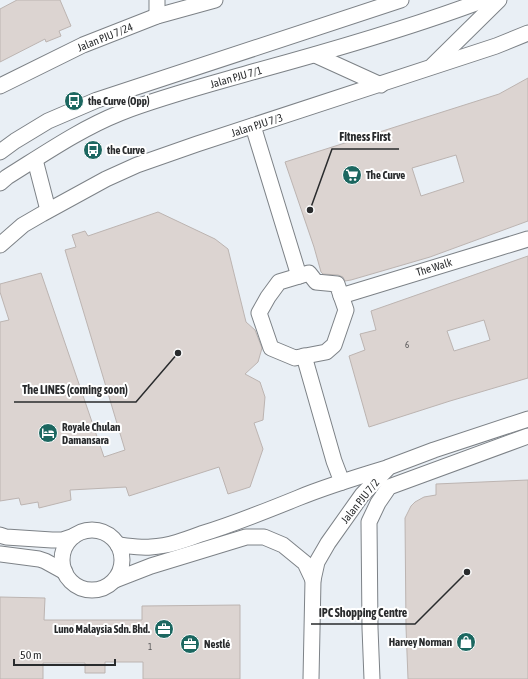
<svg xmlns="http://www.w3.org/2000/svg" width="528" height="679" viewBox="0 0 528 679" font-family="'Asap Condensed',sans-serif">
<rect width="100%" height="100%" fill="#e9eff5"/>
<g fill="#dcd4d1" stroke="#bcb4b1" fill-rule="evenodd">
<path d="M17 0H60L71 26 59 31 61 36 46 42 45 39 0 62V9Z"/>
<path d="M528 78V221L430 257 351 280 345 281 343 277 338 275 323 274 321 272 314 247 285 162 499 94ZM456 155 464 182 421 196 412 168Z"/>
<path d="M158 212 215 239 228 249 246 322 255 330 262 348 258 362 245 374 260 382 265 397 263 420 254 423 263 449 250 487 228 494 219 467 129 496 126 487 70 490 71 500 39 508 38 502 21 505 19 498 0 501V322L9 320 0 292V284L41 273 104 457 125 450 65 250 76 247 72 235 85 231 88 236Z"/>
<path d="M528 256V378L450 401 369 427 349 356 365 350 360 334 376 330 371 311ZM484 320 490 340 454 351 447 331Z"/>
<path d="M528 480V679H408L406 627 405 518 411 506 415 502 424 497 436 495V484Z"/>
<path d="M0 597 45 598 44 620H142V606L240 605V679H143V662H105V673H85V663H43V679H0Z"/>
</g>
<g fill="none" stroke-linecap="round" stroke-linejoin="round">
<g stroke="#7d8287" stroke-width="17">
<g id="minor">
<path d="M157 0V16"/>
<path d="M315 55 381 85"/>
<path d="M433 65 499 0"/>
<path d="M0 86 83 45 157 16 215 0"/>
<path d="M253 126 299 276"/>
<path d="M0 152 15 141 48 121 97 100 401 0"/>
<path d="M35 160 48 210"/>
<path d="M0 183 7 177C44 154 80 129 120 113 164 96 211 84 256 71 333 50 410 28 484 0"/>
<path d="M0 245 23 225 42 214 106 179 137 165 197 144 496 46 528 33"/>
<path d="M309 273 316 282 337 284 346 310 334 345 326 352 295 358 271 348 259 313 268 297 279 282Z"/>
<path d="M341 296 528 239"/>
<path d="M304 356 334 461 342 482"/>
<circle cx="92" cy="560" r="30"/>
<path d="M0 535 6 537 52 540H62L74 536"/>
<path d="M118 545C129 546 140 548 151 547 169 546 185 540 201 534 234 524 266 511 298 498 327 486 357 477 387 468"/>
<path d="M0 554 39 559 45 561 65 572"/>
<path d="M115 580 151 566 246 537H264L283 545 305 563 313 580"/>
<path d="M311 679 313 580 317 562 328 543 362 495 389 467 434 450 528 419"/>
<path d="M372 679 370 628 369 522 378 503 389 487 528 436"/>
</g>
</g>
<use href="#minor" stroke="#fff" stroke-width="15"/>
</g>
<defs>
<g id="bus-disc" transform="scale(1)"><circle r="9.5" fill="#1c6760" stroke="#fff"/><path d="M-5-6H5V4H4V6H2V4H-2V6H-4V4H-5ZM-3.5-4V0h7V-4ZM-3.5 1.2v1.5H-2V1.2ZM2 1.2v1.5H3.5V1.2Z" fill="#fff"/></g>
<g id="supermarket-disc" transform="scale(1)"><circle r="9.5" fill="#1c6760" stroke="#fff"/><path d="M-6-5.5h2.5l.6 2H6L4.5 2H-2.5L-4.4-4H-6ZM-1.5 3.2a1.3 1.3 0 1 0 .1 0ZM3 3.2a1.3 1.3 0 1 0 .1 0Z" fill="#fff"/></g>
<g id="hotel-disc" transform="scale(1)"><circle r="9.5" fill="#1c6760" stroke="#fff"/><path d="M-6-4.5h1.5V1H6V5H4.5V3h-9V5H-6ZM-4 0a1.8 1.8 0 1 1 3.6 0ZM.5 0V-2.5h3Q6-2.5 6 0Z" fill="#fff"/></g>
<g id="office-disc" transform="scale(1)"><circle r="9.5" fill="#1c6760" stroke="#fff"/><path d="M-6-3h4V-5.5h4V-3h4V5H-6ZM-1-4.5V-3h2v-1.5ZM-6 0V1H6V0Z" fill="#fff"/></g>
<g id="shop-disc" transform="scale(1)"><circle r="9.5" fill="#1c6760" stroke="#fff"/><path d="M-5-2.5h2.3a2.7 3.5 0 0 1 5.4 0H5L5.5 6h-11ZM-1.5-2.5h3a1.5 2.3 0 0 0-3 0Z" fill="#fff"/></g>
</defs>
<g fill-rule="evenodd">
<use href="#bus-disc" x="74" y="101"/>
<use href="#bus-disc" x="93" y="150"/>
<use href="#supermarket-disc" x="352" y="175"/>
<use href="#hotel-disc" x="48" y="433"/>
<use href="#office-disc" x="164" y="629"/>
<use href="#shop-disc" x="466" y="642"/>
<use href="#office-disc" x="190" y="644"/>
</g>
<g text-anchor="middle" stroke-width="4" stroke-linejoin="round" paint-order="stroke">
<g font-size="9" fill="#565556">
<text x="407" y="348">6</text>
<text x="150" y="650">1</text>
</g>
<g font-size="11" fill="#292b2d" stroke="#fff">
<text transform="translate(105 37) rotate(-22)" y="4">Jalan PJU 7/24</text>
<text transform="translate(236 77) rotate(-16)" y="4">Jalan PJU 7/1</text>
<text transform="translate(257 125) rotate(-18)" y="4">Jalan PJU 7/3</text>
<text transform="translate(434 267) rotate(-17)" y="4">The Walk</text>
<text transform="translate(360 501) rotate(-51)" y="4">Jalan PJU 7/2</text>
</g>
<g font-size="11" font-weight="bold" fill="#292b2d" stroke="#fff" text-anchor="start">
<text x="88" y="105">the Curve (Opp)</text>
<text x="107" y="154">the Curve</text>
<text x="366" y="179">The Curve</text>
<text x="62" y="431">Royale Chulan<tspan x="62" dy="13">Damansara</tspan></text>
<text x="150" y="633" text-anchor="end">Luno Malaysia Sdn. Bhd.</text>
<text x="452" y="646" text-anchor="end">Harvey Norman</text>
<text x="204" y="648">Nestlé</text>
</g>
</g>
<path fill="none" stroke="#292b2d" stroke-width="1.5" d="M310 210L332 149H399M178 353L136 402H14M467 572L415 624H311"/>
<g fill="#292b2d" stroke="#fff" stroke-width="1.5">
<circle cx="310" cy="210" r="4"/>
<circle cx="178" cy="353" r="4"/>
<circle cx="467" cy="572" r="4"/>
</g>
<g font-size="12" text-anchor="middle" font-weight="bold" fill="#292b2d" stroke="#fff" stroke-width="4" stroke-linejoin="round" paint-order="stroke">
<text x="365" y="141">Fitness First</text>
<text x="75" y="394">The LINES (coming soon)</text>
<text x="363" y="617">IPC Shopping Centre</text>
</g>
<path d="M14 659v6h101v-6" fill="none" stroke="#292b2d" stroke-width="2"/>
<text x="20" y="659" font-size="12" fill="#292b2d" stroke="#ffffff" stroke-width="3" paint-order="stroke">50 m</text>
</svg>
